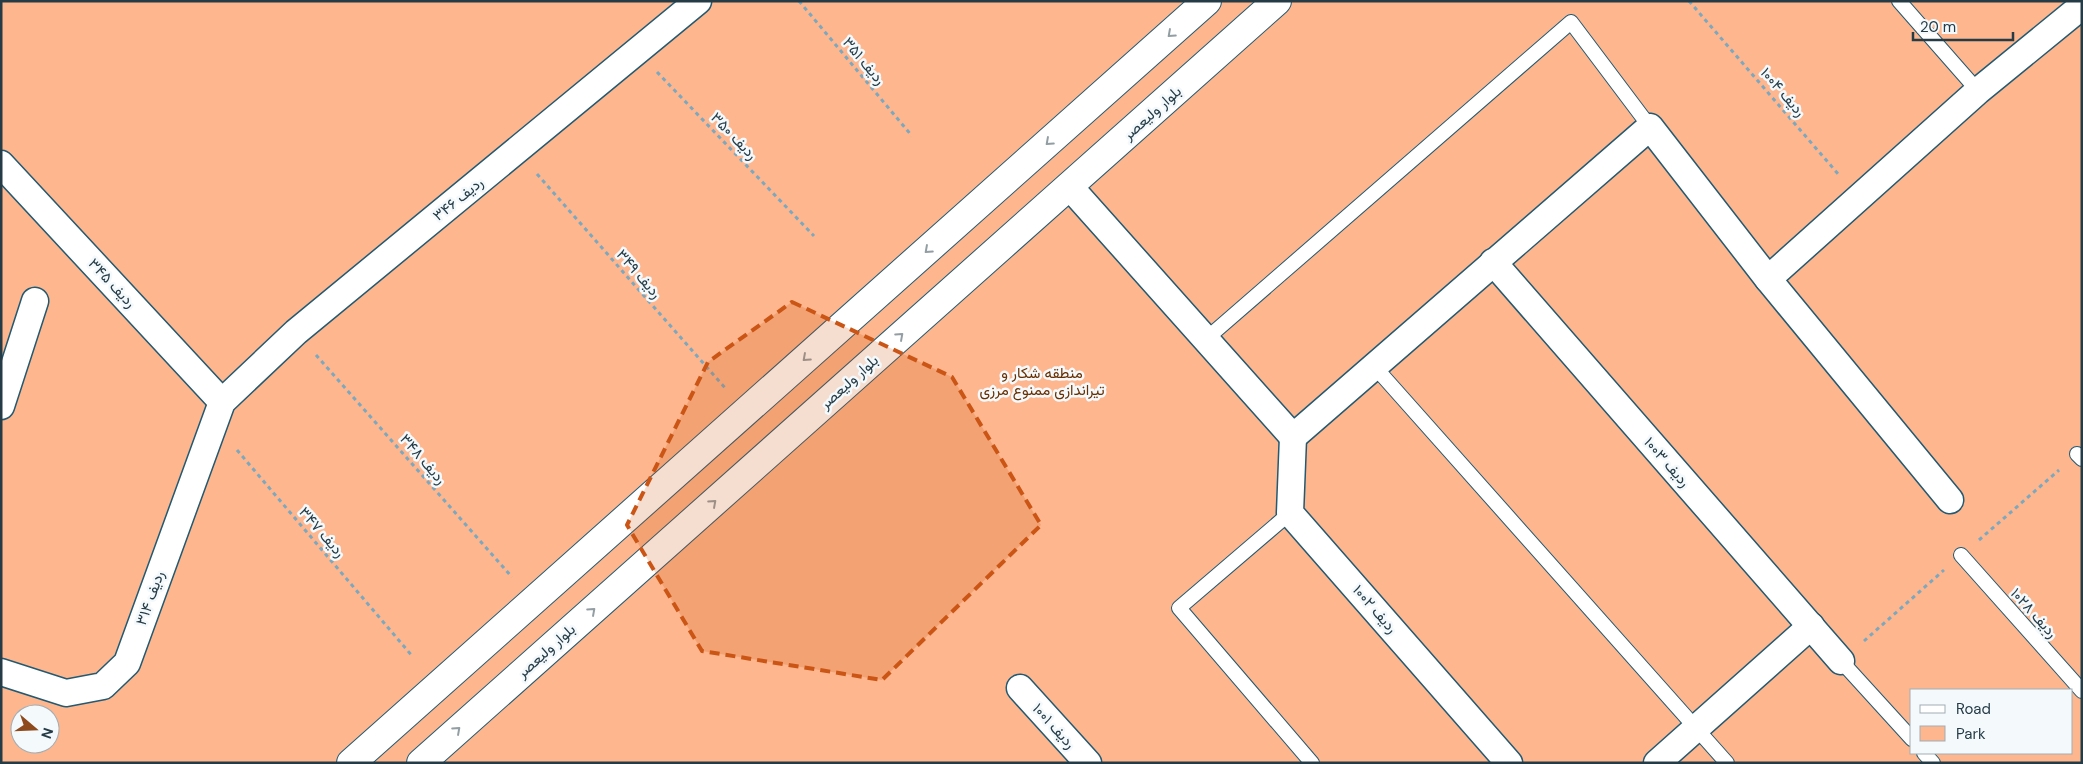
<svg xmlns="http://www.w3.org/2000/svg" width="2083" height="764" viewBox="0 0 2083 764" font-family="'DM Sans',Vazirmatn,sans-serif">
<rect width="100%" height="100%" fill="#a9e1fd"/>
<path fill="#fdb68d" fill-rule="evenodd" d="M1 1H2082V763H1ZM1912 690H2072V753H1912ZM20 714H50V744H20Z"/>
<g fill="none" stroke-linecap="round" stroke-linejoin="round">
<g stroke="#235971" stroke-width="16">
<g id="lane">
<path d="M1899 1 1978 91"/>
<path d="M1205 340 1571 22 1650 127"/>
<path d="M1374 366 1727 763"/>
<path d="M2077 454 2082 459"/>
<path d="M1290 513 1179 608 1312 763"/>
<path d="M1961 555 2082 691"/>
<path d="M1841 661 1912 739"/>
<path d="M1924 753 1933 763"/>
</g>
</g>
<g stroke="#235971" stroke-width="29">
<g id="street">
<path d="M1 164 222 402"/>
<path d="M1069 186 1293 437 1650 127 1768 279 1978 91 2082 6"/>
<path d="M1493 262 1841 661"/>
<path d="M1768 279 1950 500"/>
<path d="M1 406 35 301"/>
<path d="M1293 437 1290 513 1509 763"/>
<path d="M1 672 66 693 103 686 127 663 222 402 296 332 698 1"/>
<path d="M1020 688 1088 763"/>
<path d="M1657 763 1811 626"/>
</g>
</g>
<g stroke="#235971" stroke-width="30">
<g id="secondary">
<path d="M351 763 1207 1"/>
<path d="M421 763 1277 1"/>
</g>
</g>
<g stroke="#7ca8bf" stroke-width="3" stroke-dasharray="4 4" stroke-linecap="butt">
<path d="M799 1 912 136"/>
<path d="M1689 1 1839 175"/>
<path d="M657 72 814 236"/>
<path d="M537 174 726 389"/>
<path d="M316 355 512 577"/>
<path d="M237 450 413 657"/>
<path d="M1979 540 2059 470"/>
<path d="M1864 641 1944 570"/>
</g>
<use href="#lane" stroke="#fff" stroke-width="14"/>
<use href="#street" stroke="#fff" stroke-width="26"/>
<use href="#secondary" stroke="#fff" stroke-width="28"/>
</g>
<defs><path id="oneway-chevron" d="M-2-3.5L2.5 0L-2 3.5" fill="none" stroke-width="1.6" stroke-linecap="round" stroke-linejoin="round" transform="scale(1.25)"/></defs>
<g stroke="#929ea3">
<use href="#oneway-chevron" transform="translate(1171 34) rotate(138)"/>
<use href="#oneway-chevron" transform="translate(1049 142) rotate(138)"/>
<use href="#oneway-chevron" transform="translate(928 250) rotate(138)"/>
<use href="#oneway-chevron" transform="translate(900 336) rotate(-42)"/>
<use href="#oneway-chevron" transform="translate(806 358) rotate(138)"/>
<use href="#oneway-chevron" transform="translate(713 503) rotate(-42)"/>
<use href="#oneway-chevron" transform="translate(592 611) rotate(-42)"/>
<use href="#oneway-chevron" transform="translate(457 730) rotate(-42)"/>
</g>
<path fill="#cb5515" fill-opacity="0.2" stroke="#cb5515" stroke-width="4" stroke-dasharray="10 6" stroke-linejoin="round" d="M792 302 952 377 1041 525 882 680 702 651 627 525 708 362Z"/>
<g text-anchor="middle" stroke-width="5" stroke-linejoin="round" paint-order="stroke">
<g font-size="15" fill="#253c47" stroke="#f4f9fc">
<text transform="translate(864 61) rotate(50)" y="5">ردیف ۳۵۱</text>
<text transform="translate(1783 92) rotate(49)" y="5">ردیف ۱۰۰۴</text>
<text transform="translate(1152 113) rotate(-42)" y="5">بلوار ولیعصر</text>
<text transform="translate(734 136) rotate(46)" y="5">ردیف ۳۵۰</text>
<text transform="translate(458 199) rotate(-39)" y="5">ردیف ۳۴۶</text>
<text transform="translate(639 274) rotate(49)" y="5">ردیف ۳۴۹</text>
<text transform="translate(112 283) rotate(47)" y="5">ردیف ۳۴۵</text>
<text transform="translate(849 382) rotate(-42)" y="5">بلوار ولیعصر</text>
<text transform="translate(423 459) rotate(49)" y="5">ردیف ۳۴۸</text>
<text transform="translate(1667 462) rotate(49)" y="5">ردیف ۱۰۰۳</text>
<text transform="translate(322 532) rotate(49)" y="5">ردیف ۳۴۷</text>
<text transform="translate(150 598) rotate(-70)" y="5">ردیف ۳۱۴</text>
<text transform="translate(1375 609) rotate(49)" y="5">ردیف ۱۰۰۲</text>
<text transform="translate(2034 613) rotate(48)" y="5">ردیف ۱۰۲۸</text>
<text transform="translate(546 651) rotate(-42)" y="5">بلوار ولیعصر</text>
<text transform="translate(1054 726) rotate(48)" y="5">ردیف ۱۰۰۱</text>
</g>
<g font-size="15" fill="#6a2f00" stroke="#f4f9fc">
<text x="1042" y="378">منطقه شکار و<tspan x="1042" dy="17">تیراندازی ممنوع مرزی</tspan></text>
</g>
</g>
<rect width="2083" height="764" fill="none" stroke="#253c47" stroke-width="5"/>
<rect x="1910" y="689" width="162" height="65" fill="#f4f9fc" stroke="#a1adb4"/>
<rect x="1920" y="705" width="25" height="8" fill="#ffffff" stroke="#a1adb4"/>
<text x="1956" y="714" font-size="15" fill="#253c47">Road</text>
<rect x="1920" y="726" width="25" height="15" fill="#fdb68d" stroke="#a1adb4"/>
<text x="1956" y="739" font-size="15" fill="#253c47">Park</text>
<g transform="translate(35 729) rotate(109)"><circle r="24" fill="#f4f9fc" stroke="#a1adb4"/>
<path d="M0-4L9 19L0 12L-9 19Z" fill="#8e4a1c"/>
<text y="-8" font-size="14" font-weight="bold" text-anchor="middle" fill="#253c47">N</text>
</g>
<path d="M1913 32v8h100v-8" fill="none" stroke="#253c47" stroke-width="2.5"/>
<text x="1920" y="32" font-size="15" fill="#253c47" stroke="#f4f9fc" stroke-width="4" paint-order="stroke">20 m</text>
</svg>
